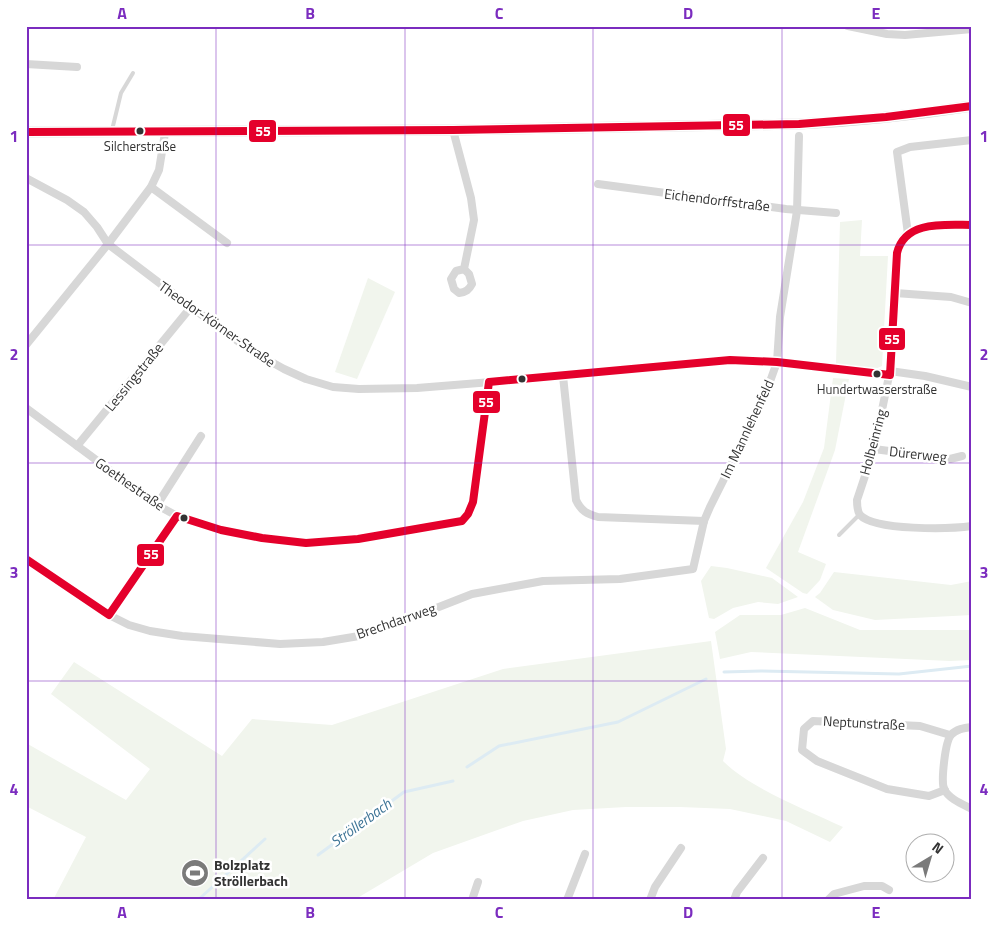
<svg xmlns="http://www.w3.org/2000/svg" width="998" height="926" viewBox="0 0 998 926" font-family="'Titillium Web',sans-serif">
<rect width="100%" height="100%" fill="#fff"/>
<g fill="#f1f5ed">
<path d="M862 220 860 256H888L882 366 875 369 836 364 840 222Z"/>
<path d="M368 278 395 292 357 379 335 372Z"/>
<path d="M833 378 849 379 835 450 798 552 826 564 820 580 807 594 803 593 766 568 803 502 824 448Z"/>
<path d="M711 566 727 568 772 578 798 597 778 604 758 602 733 608 714 619 709 618 701 581Z"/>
<path d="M834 572 951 585 972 581V615L875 620 833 610 815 597 820 593Z"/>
<path d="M805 608 860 630H972V660L950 661 751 652 720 659 715 632 740 615H781Z"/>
<path d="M711 641 726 749 723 761C751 789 807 810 843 827L830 842 786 821 730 809 680 807H626L573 810 523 821 433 853 354 900H53L86 837 26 806V743L126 800 150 769 51 694 74 662 222 756 252 719 332 725 503 669Z"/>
</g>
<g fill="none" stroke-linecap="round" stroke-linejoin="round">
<g stroke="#ddebf3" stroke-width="3">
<path d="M724 672 761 671 899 674 972 666"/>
<path d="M467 767 499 746 618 722 706 679"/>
<path d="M318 855 404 792 453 781"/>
<path d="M198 900 265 839"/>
</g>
<g stroke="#d7d7d7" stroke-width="4">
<path d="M112 130 121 93 133 73"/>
<path d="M839 535 860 514"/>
</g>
<g stroke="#d7d7d7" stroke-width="8">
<path d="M848 26 887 34 905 35 972 29"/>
<path d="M26 64 77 67"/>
<path d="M453 130 471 198 474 220 464 269 456 271 451 279 454 289 459 293C466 292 469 290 472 284L469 274 464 269"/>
<path d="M26 178 67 200 84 212 97 227 108 244 191 307 250 350 284 369 306 379 333 387 359 389 417 388 542 378 730 360 777 362 890 375"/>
<path d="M598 184 786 209 836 213"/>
<path d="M151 187 227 243"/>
<path d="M972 225C953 225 916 222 903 238 900 242 898 248 897 253L890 371 874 449 857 500C857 505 857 511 860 515 875 531 950 529 972 526"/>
<path d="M908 234 897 152 910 147 972 140"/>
<path d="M895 293 951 297 972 303"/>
<path d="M26 345 108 244 151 187 159 170 165 133"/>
<path d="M890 371 925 376 972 387"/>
<path d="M563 376 576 500C581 511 587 514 598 517L704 521"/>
<path d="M26 408 157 505 177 516 221 530 262 538 306 543 358 539 462 521 468 514 473 502 489 382"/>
<path d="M77 446 191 307"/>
<path d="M874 449 950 459 962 456"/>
<path d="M157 505 201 436"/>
<path d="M26 559 109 615 129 625 150 631 182 636 280 644 323 642 359 636 398 623 472 594 543 581 620 579 693 569 704 521 710 507 763 401 777 362 780 317 797 211 799 136"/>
<path d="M109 615 177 516"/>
<path d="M972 727C964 728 956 729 951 735 945 742 941 781 944 789 949 799 962 804 972 809"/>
<path d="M945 790 929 796 887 789 817 761 802 750 804 729 813 721 920 726 950 735"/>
<path d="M472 900 478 882"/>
<path d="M567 900 585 854"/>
<path d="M650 900 655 887 681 848"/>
<path d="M734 900 737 892 763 858"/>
<path d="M828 900 834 894 864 886H882L889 890"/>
</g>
<path stroke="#d0d0d0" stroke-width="11" d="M26 132 453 130 799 124C857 121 914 115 972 106"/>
<g stroke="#fff" stroke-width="11">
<g id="bus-1">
<path d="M26 132 453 130 799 124 886 117 972 106"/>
<path d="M26 559 109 615 177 516 221 530 262 538 306 543 358 539 462 521 468 514 473 502 489 382 730 360 777 362 890 375 897 253C905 220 945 225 972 225"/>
</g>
</g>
<use href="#bus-1" stroke="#e4002b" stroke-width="8"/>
</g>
<path fill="none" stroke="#7b2cbf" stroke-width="1" stroke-opacity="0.55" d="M216 26V900M405 26V900M593 26V900M782 26V900M26 245H972M26 463H972M26 681H972"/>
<defs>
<g id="stadium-disc" transform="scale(1.4375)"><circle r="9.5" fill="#7a7a7a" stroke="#fff"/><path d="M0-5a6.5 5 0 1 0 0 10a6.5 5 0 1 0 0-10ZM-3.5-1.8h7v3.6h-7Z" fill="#fff"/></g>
</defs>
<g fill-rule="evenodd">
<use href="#stadium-disc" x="195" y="873"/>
</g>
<g fill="#333" stroke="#fff" stroke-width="2">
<circle cx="140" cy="131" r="4.5"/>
<circle cx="877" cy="374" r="4.5"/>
<circle cx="522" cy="379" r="4.5"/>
<circle cx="184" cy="518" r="4.5"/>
</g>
<g text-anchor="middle" stroke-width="5" stroke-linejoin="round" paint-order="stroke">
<g font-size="13" fill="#333" stroke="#fff">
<text x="140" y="151">Silcherstraße</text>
<text x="877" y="394">Hundertwasserstraße</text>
</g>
<g font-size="14" fill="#333" stroke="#fff">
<text transform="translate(717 200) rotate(7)" y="5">Eichendorffstraße</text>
<text transform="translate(217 324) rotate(35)" y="5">Theodor-Körner-Straße</text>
<text transform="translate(134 377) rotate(-51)" y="5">Lessingstraße</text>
<text transform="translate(747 429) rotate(-65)" y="5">Im Mannlehenfeld</text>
<text transform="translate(873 442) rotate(-75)" y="5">Holbeinring</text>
<text transform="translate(918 454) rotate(6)" y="5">Dürerweg</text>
<text transform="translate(130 484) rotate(35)" y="5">Goethestraße</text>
<text transform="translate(396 621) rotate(-19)" y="5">Brechdarrweg</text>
<text transform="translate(864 723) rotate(3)" y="5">Neptunstraße</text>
</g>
<g font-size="14" font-weight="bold" fill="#333" stroke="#fff" text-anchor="start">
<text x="214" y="870">Bolzplatz<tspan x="214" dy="16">Ströllerbach</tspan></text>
</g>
<g font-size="15" font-style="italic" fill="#3f7597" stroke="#fff">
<text transform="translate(361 823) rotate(-36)" y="5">Ströllerbach</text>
</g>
</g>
<g stroke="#fff" stroke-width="2">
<rect x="722" y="113" width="29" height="24" rx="5" fill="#e4002b"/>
<rect x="248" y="119" width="29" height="24" rx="5" fill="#e4002b"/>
<rect x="878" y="327" width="28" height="24" rx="5" fill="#e4002b"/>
<rect x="472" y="390" width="29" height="24" rx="5" fill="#e4002b"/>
<rect x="136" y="543" width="29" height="24" rx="5" fill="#e4002b"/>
</g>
<g font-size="14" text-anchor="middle" font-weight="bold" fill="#fff">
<text x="736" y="130">55</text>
<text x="263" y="136">55</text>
<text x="892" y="344">55</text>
<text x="486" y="407">55</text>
<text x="151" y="559">55</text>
</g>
<rect width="998" height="926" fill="none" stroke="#ffffff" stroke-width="55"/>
<g transform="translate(930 858) rotate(38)"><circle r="24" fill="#ffffff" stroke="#adadad"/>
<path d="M0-4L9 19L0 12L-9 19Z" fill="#7a7a7a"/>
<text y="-8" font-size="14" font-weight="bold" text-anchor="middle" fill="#333333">N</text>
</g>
<rect x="28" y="28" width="942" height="870" fill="none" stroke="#7b2cbf" stroke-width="2"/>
<g font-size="16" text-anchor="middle" font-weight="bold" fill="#7b2cbf">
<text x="122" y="19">A</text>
<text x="310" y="19">B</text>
<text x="499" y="19">C</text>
<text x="688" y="19">D</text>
<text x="876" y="19">E</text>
<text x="14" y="142">1</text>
<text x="984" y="142">1</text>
<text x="14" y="360">2</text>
<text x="984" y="360">2</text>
<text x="14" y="578">3</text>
<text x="984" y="578">3</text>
<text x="14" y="795">4</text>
<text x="984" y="795">4</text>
<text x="122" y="918">A</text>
<text x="310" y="918">B</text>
<text x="499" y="918">C</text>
<text x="688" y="918">D</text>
<text x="876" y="918">E</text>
</g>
</svg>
